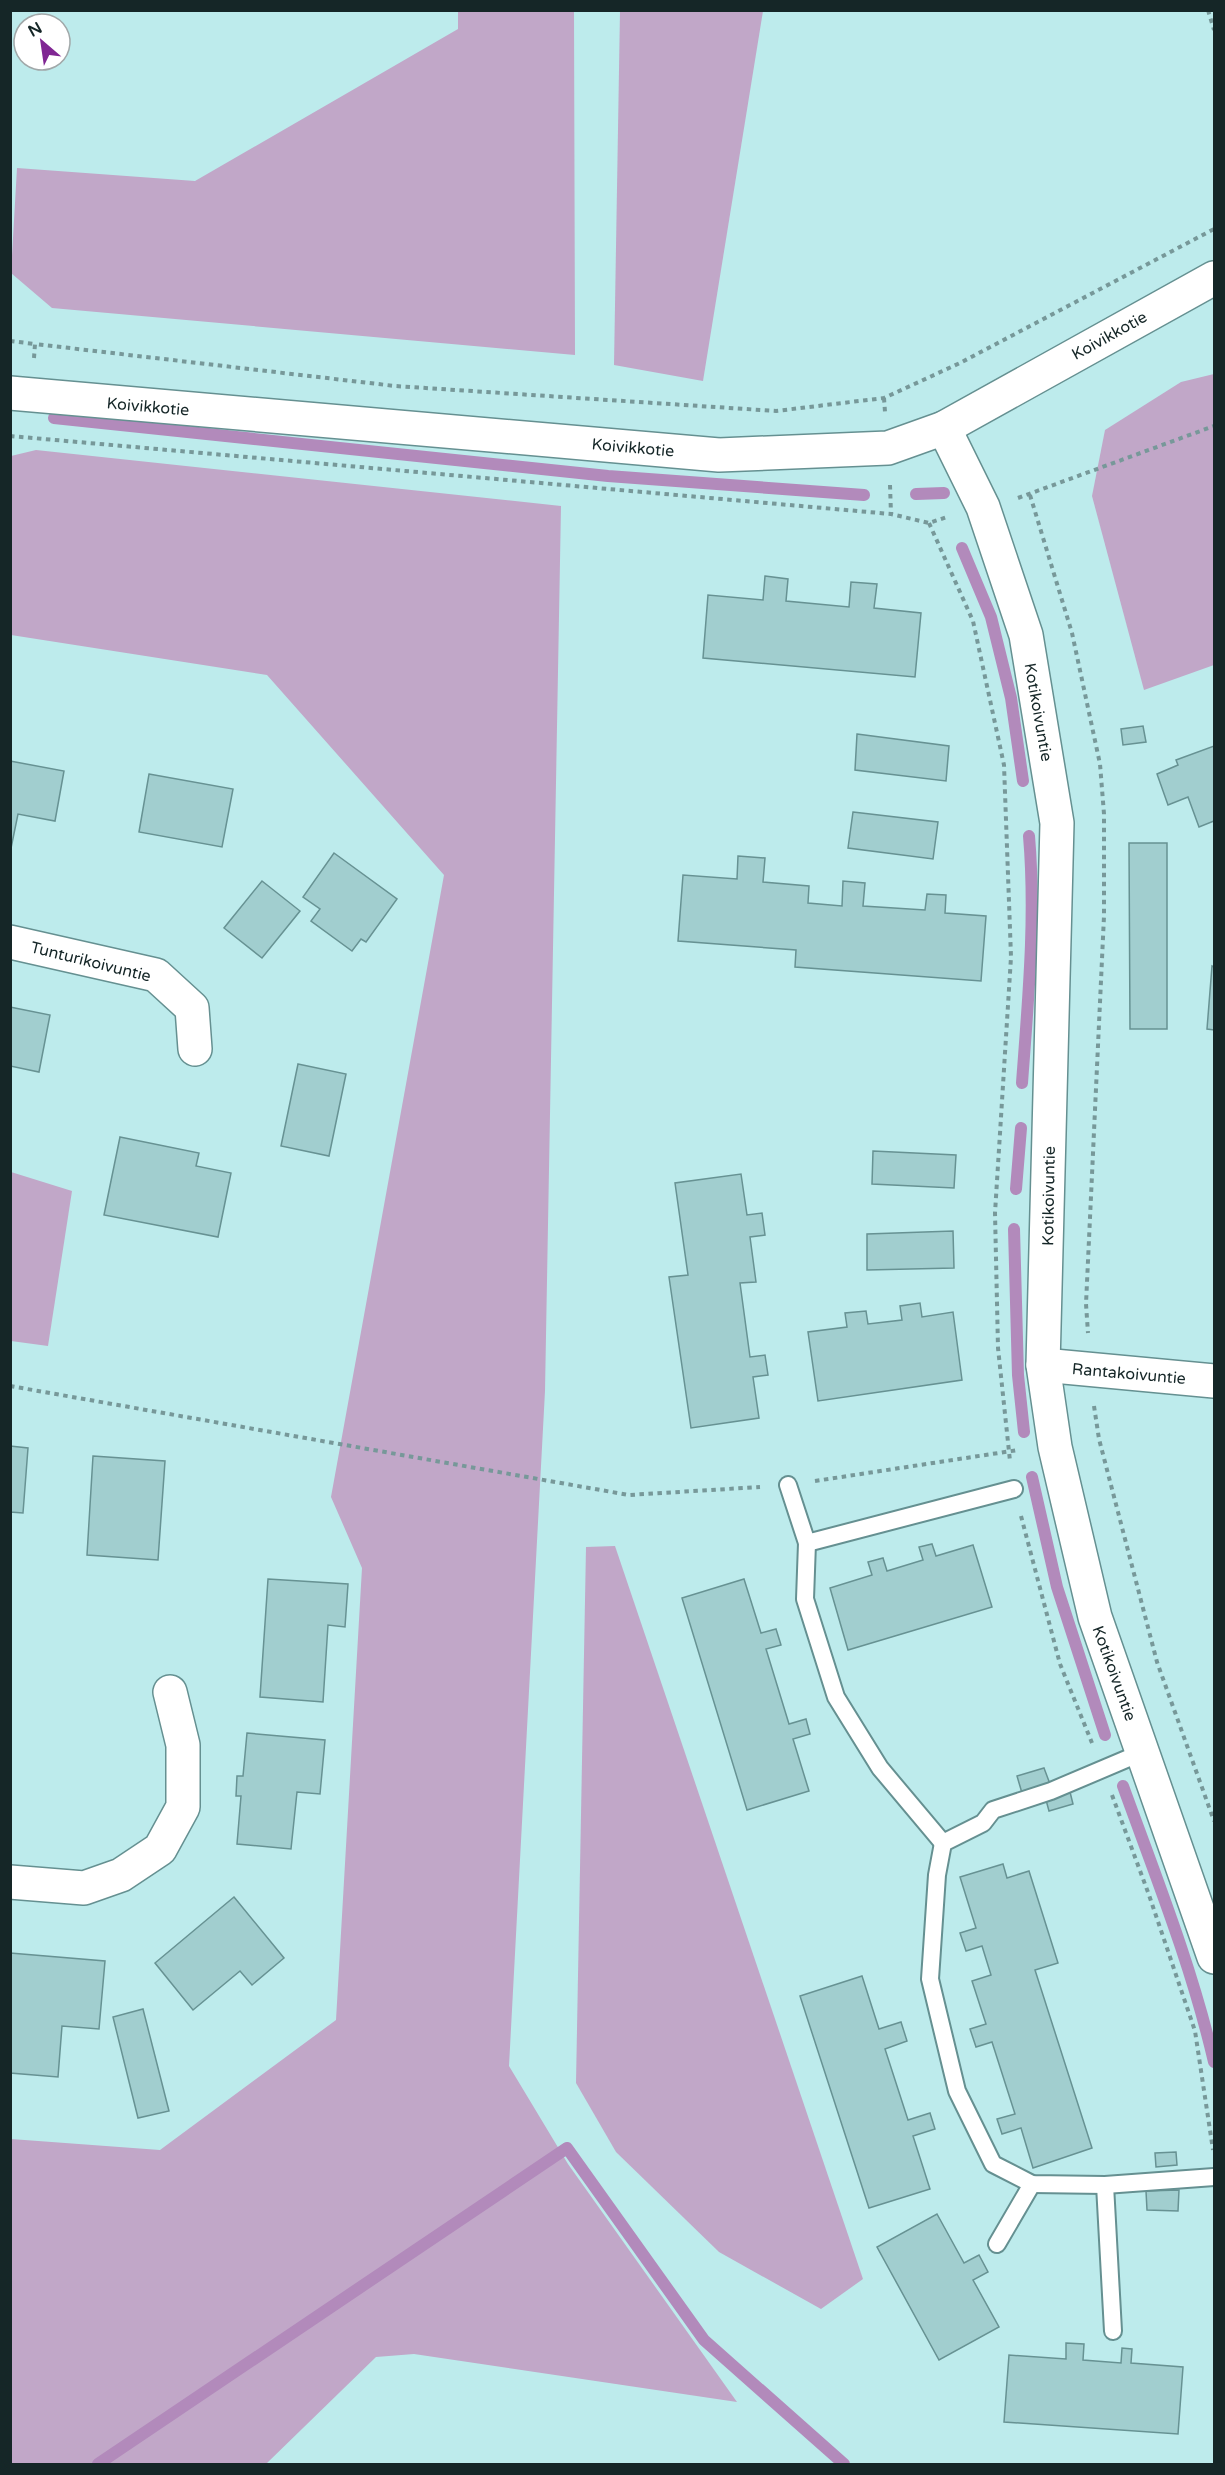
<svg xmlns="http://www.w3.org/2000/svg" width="1225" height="2475" viewBox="0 0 1225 2475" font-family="'Varela Round',sans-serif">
<rect width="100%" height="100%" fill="#bdebec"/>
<g fill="#c1a7c8">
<path d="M458 11H574L575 355 52 308 11 273 17 168 195 181 458 29Z"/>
<path d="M620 11H763L703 381 614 365Z"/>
<path d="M1214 374V665L1144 690 1092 496 1105 430 1181 382Z"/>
<path d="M36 450 561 506 545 1391 509 2066 568 2164 737 2402 414 2354 376 2357 266 2464H11V2139L160 2150 336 2020 362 1568 331 1497 444 875 267 675 11 635V456Z"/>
<path d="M11 1172 72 1191 48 1346 11 1341Z"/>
<path d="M615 1546 863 2279 821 2309 719 2252 616 2152 576 2083 586 1547Z"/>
</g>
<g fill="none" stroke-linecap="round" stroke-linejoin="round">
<g stroke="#b28abb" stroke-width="12">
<path d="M54 418 608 476 864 495"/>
<path d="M916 494 944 493"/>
<path d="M962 548 991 617 1011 698 1023 781"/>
<path d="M1022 1083C1028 1001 1036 918 1029 836"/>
<path d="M1016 1189 1021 1128"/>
<path d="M1014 1229 1018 1375 1024 1432"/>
<path d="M1032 1477 1057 1587 1105 1735"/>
<path d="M1123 1786C1156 1877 1192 1967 1214 2062"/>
<path d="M98 2464 567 2148 704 2340 844 2464"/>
</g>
</g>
<g fill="#a1cecf" stroke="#679293" stroke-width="1.5">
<path d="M765 576 788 579 786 601 849 607 851 582 877 584 874 608 921 613 915 677 703 658 708 595 763 600Z"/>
<path d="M1143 726 1146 742 1123 745 1121 729Z"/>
<path d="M857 734 949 746 946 781 855 770Z"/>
<path d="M1214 746V821L1199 827 1188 797 1168 805 1157 774 1178 765 1176 760Z"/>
<path d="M10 761 64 771 55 821 18 814 10 853Z"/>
<path d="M149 774 233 789 222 847 139 832Z"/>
<path d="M853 812 938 822 933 859 848 848Z"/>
<path d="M1129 843H1167V1029H1130Z"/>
<path d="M334 853 397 899 366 942 361 939 352 951 311 921 320 909 303 897Z"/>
<path d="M738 856 765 858 763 882 809 886 808 903 842 906 843 881 865 883 863 906 925 910 927 894 946 895 945 913 986 916 981 981 795 967 796 950 678 941 683 875 737 879Z"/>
<path d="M262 881 300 911 262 958 224 928Z"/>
<path d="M1212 966 1214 967V1030L1207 1029Z"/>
<path d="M10 1007 50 1015 39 1072 10 1066Z"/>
<path d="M298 1064 346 1074 329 1156 281 1146Z"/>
<path d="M120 1137 199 1153 196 1166 231 1173 218 1237 104 1215Z"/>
<path d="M873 1151 956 1155 954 1188 872 1184Z"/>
<path d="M741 1174 747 1215 762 1213 765 1235 750 1237 756 1282 740 1283 750 1357 765 1355 768 1375 753 1377 759 1418 691 1428 669 1277 688 1275 675 1183Z"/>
<path d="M953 1231 954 1268 867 1270V1234Z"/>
<path d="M920 1303 922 1317 953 1312 962 1380 818 1401 808 1332 847 1327 845 1313 866 1311 868 1324 902 1320 900 1306Z"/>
<path d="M10 1446 28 1448 23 1513 10 1512Z"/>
<path d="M93 1456 165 1461 158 1560 87 1555Z"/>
<path d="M932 1544 936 1556 973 1545 992 1607 848 1650 830 1588 872 1575 868 1562 883 1558 887 1571 923 1560 919 1547Z"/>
<path d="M268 1579 348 1584 345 1627 328 1625 323 1702 260 1697Z"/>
<path d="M744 1579 761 1633 776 1629 781 1645 766 1649 789 1724 806 1719 810 1734 793 1739 809 1791 747 1810 682 1598Z"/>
<path d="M247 1733 325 1740 320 1794 297 1792 291 1849 237 1844 241 1796H236L237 1776H243Z"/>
<path d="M1044 1768 1050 1784 1022 1793 1017 1776Z"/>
<path d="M1070 1792 1073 1804 1049 1811 1046 1800Z"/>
<path d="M1003 1864 1007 1878 1029 1871 1058 1963 1035 1970 1092 2148 1033 2168 1021 2128 1002 2134 997 2119 1015 2114 992 2042 976 2047 970 2029 986 2024 972 1981 991 1975 982 1946 966 1951 960 1933 976 1928 960 1877Z"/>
<path d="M234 1897 284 1958 252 1985 240 1971 193 2010 155 1963Z"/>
<path d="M10 1953 105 1961 99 2029 62 2026 58 2077 10 2073Z"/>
<path d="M862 1976 879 2029 901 2022 907 2041 885 2049 908 2120 930 2113 935 2129 913 2136 930 2189 869 2208 800 1996Z"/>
<path d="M143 2009 169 2111 138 2118 113 2017Z"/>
<path d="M1176 2152 1177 2165 1156 2167 1155 2153Z"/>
<path d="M1179 2190 1178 2211 1147 2210 1146 2191Z"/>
<path d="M937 2214 964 2263 979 2255 988 2272 973 2280 999 2327 939 2360 877 2247Z"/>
<path d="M1066 2343 1084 2344 1083 2360 1121 2363 1122 2348 1132 2349 1131 2363 1183 2367 1178 2434 1004 2422 1009 2355 1066 2359Z"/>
</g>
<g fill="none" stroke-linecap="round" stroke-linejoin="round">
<g stroke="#659091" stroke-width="20">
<g id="lane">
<path d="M788 1485 807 1543 1014 1489"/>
<path d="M807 1543 805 1599 836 1697 880 1768 943 1843"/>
<path d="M1143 1752 1051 1791 993 1810 983 1823 943 1843 937 1875 930 1979 957 2091 993 2164 1032 2184 1105 2185 1214 2177"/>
<path d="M1105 2185 1113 2331"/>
<path d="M997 2244 1032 2184"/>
</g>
</g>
<g stroke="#659091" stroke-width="36">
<g id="street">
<path d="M10 393 719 455 888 448 944 428 1214 278"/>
<path d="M944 428 983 507 1026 635 1057 823 1043 1365 1055 1447 1095 1617 1214 1957"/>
<path d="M10 942 156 975 192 1008 195 1049"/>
<path d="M1043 1365 1214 1381"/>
<path d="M10 1882 84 1888 121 1875 160 1849 183 1807V1745L170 1692"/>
</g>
</g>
<g stroke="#779899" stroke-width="4" stroke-dasharray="4.5 4.5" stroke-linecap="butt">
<path d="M1208 10 1214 30"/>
<path d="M10 341 35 344"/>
<path d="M34 358 35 344 395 386 776 411 884 398 960 363 1214 229"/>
<path d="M884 398 885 412"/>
<path d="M10 436 891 514 929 523 947 517"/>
<path d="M890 485 891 514"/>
<path d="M1030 495 1072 633 1100 764 1104 814V916L1086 1304 1088 1333"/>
<path d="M1018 498 1214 426"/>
<path d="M929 523 973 621 1004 765 1011 957 995 1213 998 1348 1010 1461"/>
<path d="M10 1386 629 1495 760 1487"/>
<path d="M1094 1406 1099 1439 1157 1662 1214 1821"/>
<path d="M815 1481 1018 1450"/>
<path d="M1021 1516 1060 1664 1092 1743"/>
<path d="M1112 1795 1149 1895 1195 2031 1213 2150"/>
</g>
<use href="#lane" stroke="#fff" stroke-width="16"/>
<use href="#street" stroke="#fff" stroke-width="33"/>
</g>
<g text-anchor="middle" stroke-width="6" stroke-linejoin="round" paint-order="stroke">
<g font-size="16" fill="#152627" stroke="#fff">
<text transform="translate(1109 335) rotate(-29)" y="6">Koivikkotie</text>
<text transform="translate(148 406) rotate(5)" y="6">Koivikkotie</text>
<text transform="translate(633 447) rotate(5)" y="6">Koivikkotie</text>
<text transform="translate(1039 712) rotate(80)" y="6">Kotikoivuntie</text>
<text transform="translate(91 961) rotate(14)" y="6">Tunturikoivuntie</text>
<text transform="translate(1048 1196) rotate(-89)" y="6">Kotikoivuntie</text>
<text transform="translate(1129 1373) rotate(5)" y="6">Rantakoivuntie</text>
<text transform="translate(1115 1673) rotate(70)" y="6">Kotikoivuntie</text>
</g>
</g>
<rect width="1225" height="2475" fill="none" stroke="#152627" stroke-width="24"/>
<g transform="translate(42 42) rotate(331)"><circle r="28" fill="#ffffff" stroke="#a1a8a9" stroke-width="1.5"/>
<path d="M0-4.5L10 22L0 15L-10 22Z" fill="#802693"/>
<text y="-9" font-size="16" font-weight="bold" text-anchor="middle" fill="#152627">N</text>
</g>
</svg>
